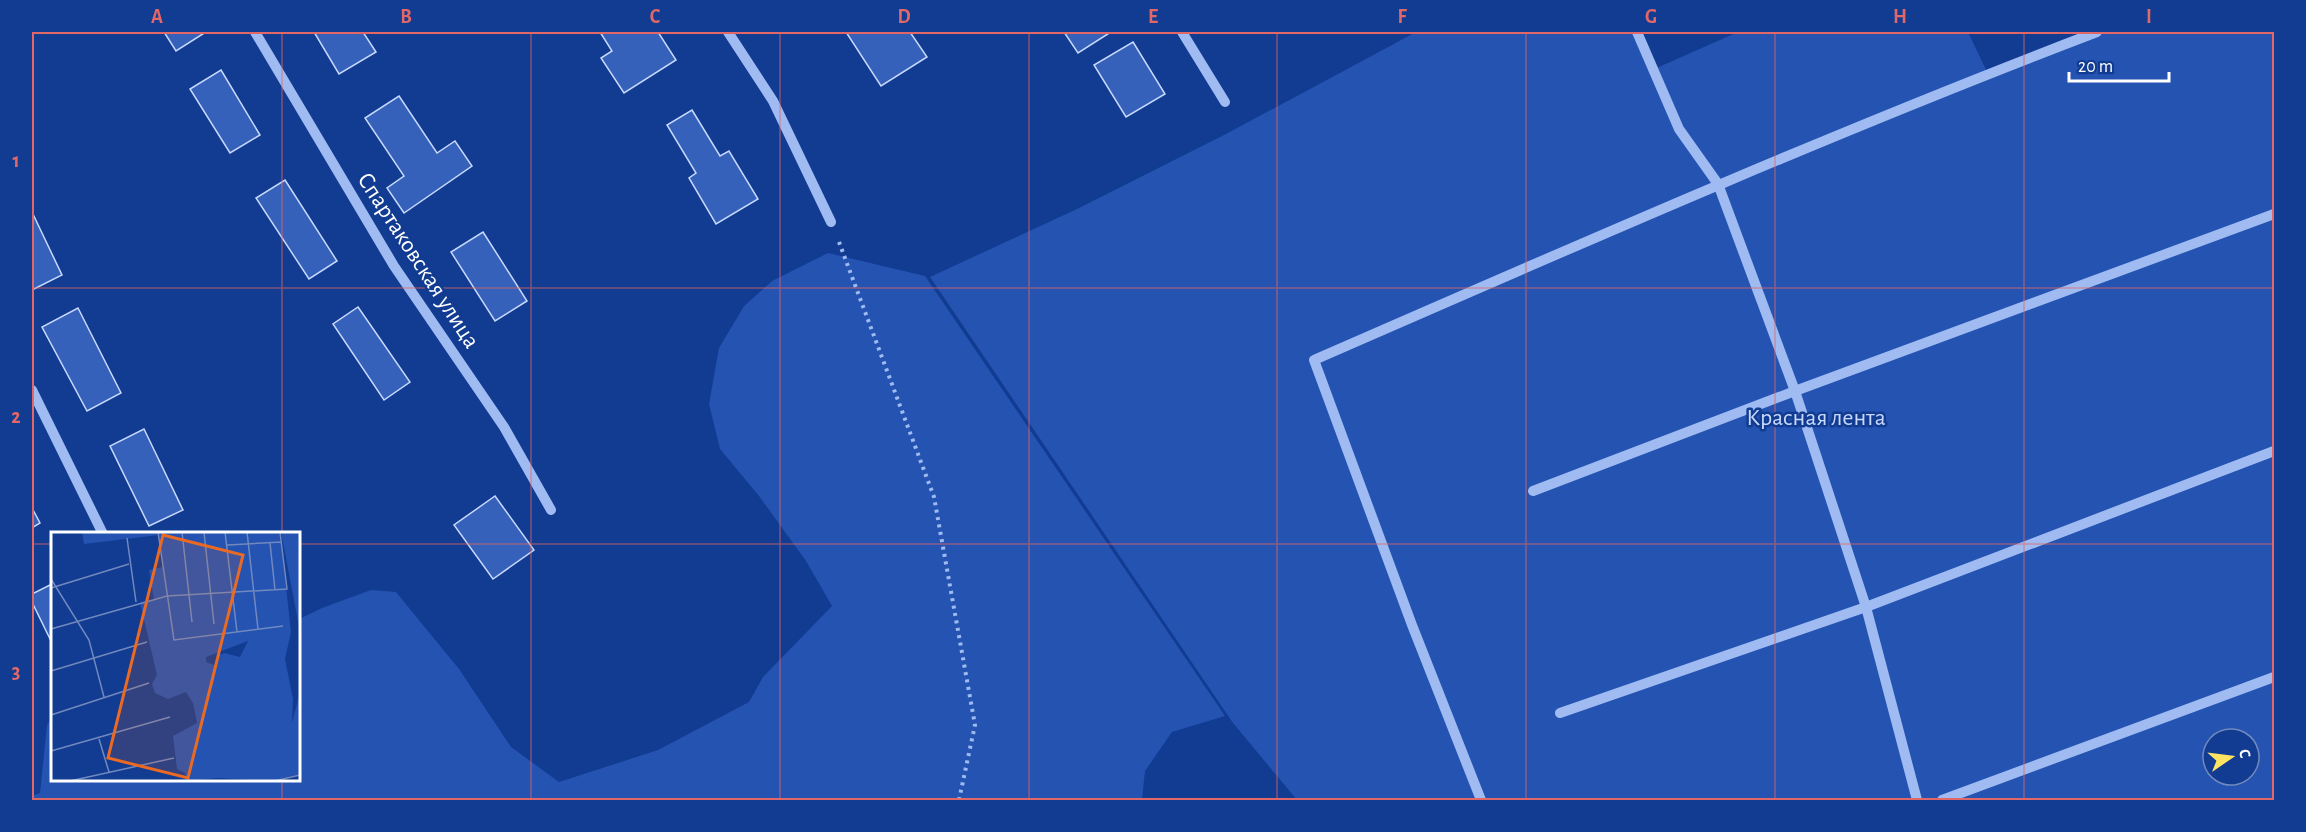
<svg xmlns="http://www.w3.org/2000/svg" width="2306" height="832" viewBox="0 0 2306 832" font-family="'Alegreya Sans',sans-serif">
<rect width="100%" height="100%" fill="#123b92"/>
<g fill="#2453b2" fill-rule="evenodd">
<path d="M1416 32H1634L1652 70 1738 32H1968L1989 76 2107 32H2274V800H1297L1233 723 930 277 1077 209 1226 134ZM2213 739H2249V775H2213Z"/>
<path d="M828 253 925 276 1225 716 1172 732 1145 771 1142 800H32V796L40 793 47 725 52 718V780H298L299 619 322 608 371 590 396 592 459 669 511 747 559 782 658 750 749 702 763 677 832 606 806 561 759 496 720 449 709 404 719 348 744 306 772 281Z"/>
</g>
<g fill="#3661ba" stroke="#c7d9fd" stroke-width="1.5">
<path d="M164 32H206L176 51Z"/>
<path d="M314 32H363L376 52 339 74Z"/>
<path d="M600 32H658L676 60 624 93 601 58 612 51Z"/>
<path d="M846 32H910L927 57 881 86Z"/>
<path d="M1064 32H1111L1078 53Z"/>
<path d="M1133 42 1165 94 1126 117 1094 65Z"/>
<path d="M221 70 260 135 230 153 190 89Z"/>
<path d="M399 96 437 153 455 141 472 166 404 213 387 188 404 176 365 118Z"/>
<path d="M692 110 720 156 729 151 758 199 716 224 689 178 696 173 667 125Z"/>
<path d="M285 180 337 261 309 279 256 198Z"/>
<path d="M32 212 62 275 32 290Z"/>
<path d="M483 232 527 301 495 321 451 252Z"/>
<path d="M358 307 410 382 384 400 333 324Z"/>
<path d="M78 308 121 393 87 411 42 327Z"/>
<path d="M144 429 183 510 149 526 110 446Z"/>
<path d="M495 496 534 550 493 579 454 525Z"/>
<path d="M32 508 40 523 32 528Z"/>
<path d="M52 584V643L32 602V594Z"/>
</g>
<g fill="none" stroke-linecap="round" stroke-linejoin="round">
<path stroke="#9fbbf2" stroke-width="4" stroke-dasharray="3 4.5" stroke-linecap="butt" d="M839 242 934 497 975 725 959 800"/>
<g stroke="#9fbbf2" stroke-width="10">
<path d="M255 32 394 266 504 427 551 510"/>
<path d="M728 32 773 101 831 222"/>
<path d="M1182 32 1225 102"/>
<path d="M1637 32 1679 129 1718 184 1795 391 1866 607 1917 800"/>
<path d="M32 390 103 534"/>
<path d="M1533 491 1795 391 2274 214"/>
<path d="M1560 713 1866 607 2274 451"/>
<path d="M1481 800 1412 625 1314 360C1573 247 1832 133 2097 32"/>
<path d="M1942 800 2274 677"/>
</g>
</g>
<path fill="none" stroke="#e26868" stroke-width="1.5" stroke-opacity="0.55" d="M282 32V534M531 32V800M780 32V800M1029 32V800M1277 32V800M1526 32V800M1775 32V800M2024 32V800M32 288H2274M32 544H52M298 544H2274M282 780V800"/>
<g text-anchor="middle" stroke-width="5" stroke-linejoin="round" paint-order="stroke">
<g font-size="24" fill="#fff" stroke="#123b92">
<text transform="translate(419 260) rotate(57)" y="8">Спартаковская улица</text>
</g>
<g font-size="24" fill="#c7d9fd" stroke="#123b92">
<text x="1816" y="425">Красная лента</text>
</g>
</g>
<g transform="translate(51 532)">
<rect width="249" height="249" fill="#123b92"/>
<path d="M31 0H229L240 100 234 127 242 167 241 191 248 164 249 100 230 0H249V242L219 249 167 246 136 249 134 241 126 237 122 204 146 191 142 171 135 160 117 167 104 161 101 152 106 143 89 70 103 68 98 38 112 35 108 3 33 12ZM197 109 189 125 173 121 168 123 166 134 155 130V125Z" fill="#2453b2" fill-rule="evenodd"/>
<path fill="none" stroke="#7189be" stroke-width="1.5" d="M107 0 123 108 232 94M131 0 141 90M153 0 163 92M174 0 186 100M196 0 207 97M76 6 85 70M219 11 224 58M176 13 230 10M0 47 38 108 53 165M0 56 78 32M0 97 116 64 236 57 229 0M0 139 96 110M0 183 98 151M48 207 58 240M0 219 119 185M19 249 123 226M223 249 249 243"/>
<path fill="#ea6a24" fill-opacity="0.15" stroke="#ea6a24" stroke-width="3" d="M112 3 192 23 137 246 57 226Z"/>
<rect width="249" height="249" fill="none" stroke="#fff" stroke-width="3"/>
</g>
<rect width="2306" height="832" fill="none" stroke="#123b92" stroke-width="66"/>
<g transform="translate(2231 757) rotate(76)"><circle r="28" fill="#123b92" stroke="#7189be" stroke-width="1.5"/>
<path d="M0-4.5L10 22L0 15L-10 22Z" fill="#ffe461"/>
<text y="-9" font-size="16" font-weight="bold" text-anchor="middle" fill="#ffffff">С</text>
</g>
<path d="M2069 72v9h100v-9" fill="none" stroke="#ffffff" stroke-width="3"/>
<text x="2078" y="72" font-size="18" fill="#ffffff" stroke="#123b92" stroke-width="4.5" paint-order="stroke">20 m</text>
<rect x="33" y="33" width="2240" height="766" fill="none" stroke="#e26868" stroke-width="2"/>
<g font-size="20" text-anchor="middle" font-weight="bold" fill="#e26868">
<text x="157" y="23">A</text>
<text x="406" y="23">B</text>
<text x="655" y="23">C</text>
<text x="904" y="23">D</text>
<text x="1153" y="23">E</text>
<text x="1402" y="23">F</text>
<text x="1651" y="23">G</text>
<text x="1900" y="23">H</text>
<text x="2149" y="23">I</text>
<text x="16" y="167">1</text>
<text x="16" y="423">2</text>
<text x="16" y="678">3</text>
</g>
</svg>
